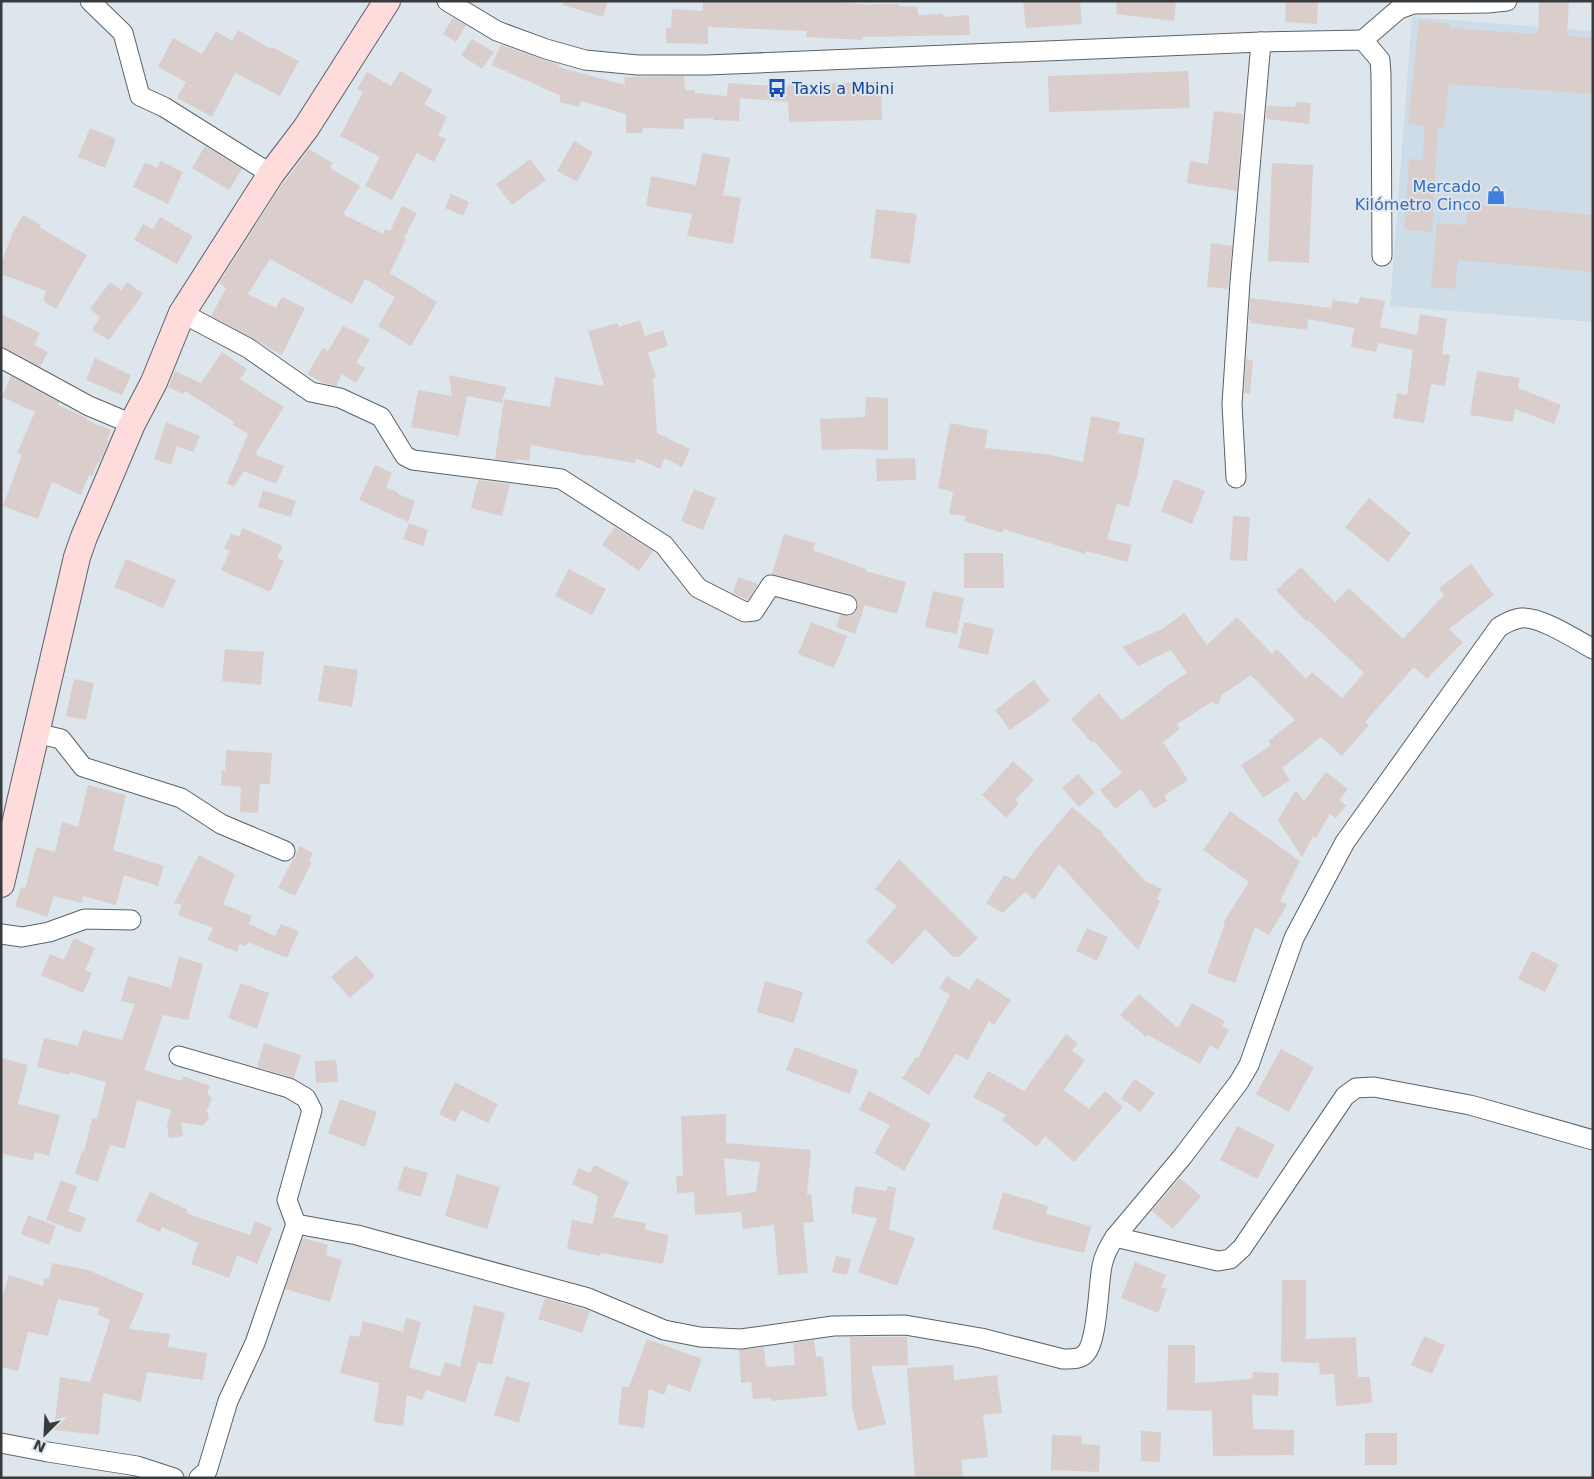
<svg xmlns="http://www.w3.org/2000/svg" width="1594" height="1479" viewBox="0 0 1594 1479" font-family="'DejaVu Sans',sans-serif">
<rect width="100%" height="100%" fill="#dee6ed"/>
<path fill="#cedce8" d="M1412 17 1593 31V322L1390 306Z"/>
<g fill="#d9cecc" fill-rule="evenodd">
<path d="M563 1H608L603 17 563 5Z"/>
<path d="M703 1H824L873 5V4H899V6L918 7V15L943 14V17L969 15 970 35 862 37V40L806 37 807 31 708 27V44L666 43V28H671L672 9 703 11Z"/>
<path d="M1023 1H1080L1082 24 1026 28Z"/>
<path d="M1117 1H1176L1174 21 1116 14Z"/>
<path d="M1286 1H1318L1317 24 1285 22Z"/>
<path d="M1539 1H1569L1567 36 1593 38V94L1449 84 1444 128 1438 127 1432 232 1404 230 1409 159 1423 160 1424 126 1408 124 1419 20 1450 24V28L1538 34Z"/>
<path d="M453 18 466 25 456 42 443 34Z"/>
<path d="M238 30 271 49 272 47 299 61 280 96 235 73 212 117 177 98 186 82 158 67 173 38 202 54 216 31 232 41Z"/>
<path d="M472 39 494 52 482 69 461 55Z"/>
<path d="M501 45 560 65 559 67 625 85 624 77 684 76 685 90H695V93L727 96 728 83 788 87V84L881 82 882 120 789 122 788 102 740 98 739 121 713 120V118L684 119V129L643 128 642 133H626V114L581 101 579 107 559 102 561 96 492 65Z"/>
<path d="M400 71 433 90 424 104 447 117 438 135 446 139 434 162 417 153 392 200 365 186 380 157 340 136 363 92 357 89 367 72 391 86Z"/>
<path d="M1188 71 1190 108 1049 112 1048 76Z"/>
<path d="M1296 102 1311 103 1309 124 1266 119 1267 106 1295 107Z"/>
<path d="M1214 111 1243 114 1237 191 1187 183 1190 161 1208 164Z"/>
<path d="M90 128 116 139 105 168 78 157Z"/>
<path d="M574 141 593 152 577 182 557 171Z"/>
<path d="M205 146 242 169 229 190 192 168Z"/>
<path d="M309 149 333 163 330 168 360 186 343 214 383 234 385 229 390 231 402 206 417 213 404 238 406 239 390 273 437 302 411 346 378 326 395 297 365 279 352 304 270 259 248 294 276 308 282 297 305 308 282 355 211 316 226 288 219 283 277 192Z"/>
<path d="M702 153 730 158 723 195 741 198 733 244 687 236 692 214 646 206 651 176 696 185Z"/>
<path d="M530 159 546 180 512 205 496 184Z"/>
<path d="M161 161 183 172 168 204 133 187 145 162 157 168Z"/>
<path d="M1272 163 1313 165 1309 263 1268 261Z"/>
<path d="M451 194 469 202 463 216 445 208Z"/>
<path d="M1468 203 1593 215V272L1458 260 1455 289 1431 287 1437 223 1466 225Z"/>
<path d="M876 209 917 214 910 264 870 258Z"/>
<path d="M23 215 41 225 39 227 87 255 56 309 44 302V296L46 291 1 274V264L13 232Z"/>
<path d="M160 217 193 236 177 264 134 240 143 224 153 229Z"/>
<path d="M1211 243 1232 246 1228 289 1207 287Z"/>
<path d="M110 282 121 290 127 282 143 294 109 340 92 330 100 317 90 309Z"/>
<path d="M1360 297 1385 301 1380 327 1417 335 1420 314 1447 319 1442 354 1450 355 1445 386 1431 384 1424 423 1393 418 1397 393 1407 395 1413 350 1378 343 1376 352 1351 347 1354 328 1308 319 1307 330 1251 323V320H1249L1250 298 1331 308 1333 300 1358 304Z"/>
<path d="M1 314 40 333 34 345 48 352 40 367 6 348 1 347Z"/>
<path d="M640 320 645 336 663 330 668 346 648 353 656 377 653 378 657 433 690 449 682 467 665 458 660 469 636 458 635 463 589 455V456L531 445 529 461 516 459 515 462 495 459 504 399 550 407 555 377 604 386 588 331 618 323 619 327Z"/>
<path d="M343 326 370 339 356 363 365 368 356 383 342 374 336 386 323 383 307 374 323 348 328 351Z"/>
<path d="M222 352 247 369 240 379 284 407 255 454 284 466 276 484 244 471 234 487 227 483 248 434 233 425 234 422 185 391 184 394 168 387 175 371 201 383Z"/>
<path d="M95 358 131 375 122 395 86 380Z"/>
<path d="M1246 359 1253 360 1250 394 1244 393Z"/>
<path d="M1477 371 1520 378 1518 388 1561 405 1554 424 1515 409 1513 422 1470 415Z"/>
<path d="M449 375 506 387 502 403 467 396 459 436 411 427 418 390 452 396Z"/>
<path d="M11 376 59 402 58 405 87 418 86 420 111 430 107 440 109 441 99 463 98 462 92 476 89 475 81 495 52 482 38 519 3 506 22 455 17 453 35 412 2 397Z"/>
<path d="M866 397 888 398V450L854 449 822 450 820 419 865 417Z"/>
<path d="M1091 416 1120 422 1118 433 1145 438 1136 482H1135L1129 507 1117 504 1107 539 1132 545 1127 562 1086 551 1085 554 1003 529V533L964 521 966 516 949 514 953 492 938 488 950 423 988 430 985 448 1045 454 1083 462Z"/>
<path d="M166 422 200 436 193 452 177 446 171 465 154 459Z"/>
<path d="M915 458 916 480 877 481 876 459Z"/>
<path d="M375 465 392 473 386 487 399 493 398 494 415 501 408 522 359 500Z"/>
<path d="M1174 479 1205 491 1192 524 1161 511Z"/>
<path d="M478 480 510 484 502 516 471 508Z"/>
<path d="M694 489 716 498 703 530 681 521Z"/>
<path d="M263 490 296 501 291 517 258 507Z"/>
<path d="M1369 498 1411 533 1388 562 1345 527Z"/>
<path d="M1233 516 1250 517 1247 561 1230 560Z"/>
<path d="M409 523 428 530 423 546 403 539Z"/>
<path d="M615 527 653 551 639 571 602 545Z"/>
<path d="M243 528 283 546 277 558 284 561 270 592 221 570 230 551 224 548 231 534 239 537Z"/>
<path d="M784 534 815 543 813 550 866 569V571L906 582 897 614 865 605 855 634 836 627 840 615 849 616 855 613 858 607V602L855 597 850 594 772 574Z"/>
<path d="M964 553H1003L1004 588H964Z"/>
<path d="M126 559 176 580 163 608 114 587Z"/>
<path d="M1471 564 1494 595 1449 629 1463 642 1427 679 1414 667 1365 722 1369 725 1342 756 1321 737 1282 768 1290 780 1263 798 1241 765 1271 745 1268 741 1295 720 1251 675 1222 695 1218 705 1212 702 1177 724 1180 729 1163 742 1188 780 1164 796 1167 801 1154 809 1141 789 1115 809 1100 790 1122 773 1094 741 1092 743 1071 719 1099 693 1122 720 1161 691V690L1187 673 1171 650 1138 666 1122 647 1162 629 1184 613 1207 645 1237 617 1272 654 1277 649 1306 679 1312 672 1342 698 1364 673 1308 620 1307 622 1276 590 1301 567 1335 602 1349 588 1403 639 1444 595 1439 588Z"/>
<path d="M569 569 606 589 592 615 555 596Z"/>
<path d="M738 577 758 584 748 600 733 593Z"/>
<path d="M933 591 964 598 957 634 925 627Z"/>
<path d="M811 622 847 636 834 668 798 654Z"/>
<path d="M964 622 994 629 988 655 958 648Z"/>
<path d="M225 649 264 652 261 685 222 681Z"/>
<path d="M324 665 358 670 352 707 318 701Z"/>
<path d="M74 679 94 683 86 720 66 716Z"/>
<path d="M1034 680 1050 701 1010 730 995 710Z"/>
<path d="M226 750 272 753 270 784H260L258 813 240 812 241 787 221 785 222 770 225 771Z"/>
<path d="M1013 761 1034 780 1015 800 1019 803 1006 818 982 795Z"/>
<path d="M1326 772 1348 789 1339 800 1346 805 1336 818 1330 814 1316 838 1313 836 1302 857 1278 820 1296 790 1304 801Z"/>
<path d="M1078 774 1095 793 1079 807 1062 788Z"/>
<path d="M88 785 126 795 113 850 164 866 158 886 124 875 116 905 83 896 82 903 54 896 47 917 15 906 21 888 25 889 36 847 55 852 62 822 78 827Z"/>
<path d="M1072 807 1103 833 1102 834 1145 881 1162 889 1157 899 1160 901 1138 950 1059 864 1034 900 1025 892 1003 913 986 903 1004 875 1014 880 1032 854Z"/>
<path d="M1230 811 1300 861 1280 901 1287 905 1269 935 1255 927 1235 983 1207 973 1225 924 1223 923 1249 882 1203 850Z"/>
<path d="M300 846 313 853 309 861 312 862 295 896 278 888Z"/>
<path d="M199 855 235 874 223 904 252 916 249 924 275 936 281 924 299 931 287 958 248 942 246 946 240 944 237 952 207 940 213 928 178 915 182 905 174 903Z"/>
<path d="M899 859 978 938 959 957H953L925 929 893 965 866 942 897 906 875 889Z"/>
<path d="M1087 928 1108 937 1097 961 1076 951Z"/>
<path d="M74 938 95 948 85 970 92 973 83 993 41 975 50 954 64 960Z"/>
<path d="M1532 951 1559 965 1545 992 1518 979Z"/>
<path d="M356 955 375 976 350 998 331 977Z"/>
<path d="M179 957 203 964 188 1020 163 1015 144 1070 182 1081 183 1076 210 1086 207 1093 212 1098 207 1110 209 1119 202 1126 181 1122 183 1136 169 1138 167 1125 171 1110 137 1100 125 1149 110 1145 98 1182 75 1174 82 1151 84 1152 92 1118 97 1119 106 1082 69 1072V1075L37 1067 44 1038 78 1046 83 1030 122 1040 135 1004 121 1001 128 976 171 988Z"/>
<path d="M947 976 969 990 977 978 1011 1000 994 1025 989 1021 968 1060 956 1054 929 1095 902 1078 916 1057 918 1058 950 995 939 988Z"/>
<path d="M765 981 803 992 794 1023 757 1012Z"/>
<path d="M241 983 269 993 257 1029 228 1018Z"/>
<path d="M1139 994 1178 1028 1192 1003 1225 1021 1222 1026 1229 1030 1218 1050 1210 1045 1200 1064 1148 1035 1146 1037 1120 1015Z"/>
<path d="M1066 1034 1078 1043 1072 1051 1085 1060 1064 1090 1089 1109 1105 1091 1123 1107 1074 1162 1045 1136 1037 1147 1002 1120 1006 1115 973 1097 988 1071 1024 1091Z"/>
<path d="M264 1043 301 1055 294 1078 257 1067Z"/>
<path d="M795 1047 858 1070 850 1094 786 1070Z"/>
<path d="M1281 1049 1314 1067 1289 1112 1256 1094Z"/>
<path d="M1 1058 28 1065 18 1104 60 1115 49 1156 35 1152 33 1161 1 1153Z"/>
<path d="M336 1060 338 1082 316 1083 315 1061Z"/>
<path d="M1135 1079 1155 1093 1140 1112 1121 1098Z"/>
<path d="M455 1082 498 1104 488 1123 461 1110 455 1122 439 1114Z"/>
<path d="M869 1091 931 1124 904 1171 874 1153 890 1125 859 1110Z"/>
<path d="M340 1099 377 1112 365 1147 328 1133Z"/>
<path d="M726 1114V1143L811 1150 807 1194H811L814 1222 803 1223 808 1273 778 1275 774 1225 743 1229 741 1212 695 1215 694 1192 677 1194 676 1176H683L681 1116ZM724 1158 760 1162 756 1192 727 1196Z"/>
<path d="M1237 1126 1275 1145 1257 1179 1220 1160Z"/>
<path d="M594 1165 629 1182 613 1217 646 1223 645 1230 669 1235 663 1264 601 1253 600 1256 567 1249 572 1220 593 1224 598 1196 572 1184 579 1168 590 1173Z"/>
<path d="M404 1166 428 1173 421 1197 397 1190Z"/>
<path d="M457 1174 500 1187 487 1229 445 1216Z"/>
<path d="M1180 1178 1201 1196 1173 1229 1152 1211Z"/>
<path d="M61 1180 77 1187 68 1211 86 1218 80 1233 46 1220Z"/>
<path d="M855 1186 886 1191 888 1186 896 1188 889 1229 915 1238 897 1286 858 1272 877 1218 851 1213Z"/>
<path d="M150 1192 188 1210 186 1213 250 1235 255 1221 272 1228 257 1264 237 1255 229 1278 191 1264 198 1243 162 1227 160 1232 136 1221Z"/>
<path d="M1003 1192 1048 1206 1046 1214 1091 1226 1084 1253 1037 1242 992 1229Z"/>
<path d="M28 1215 56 1226 49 1245 21 1234Z"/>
<path d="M303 1238 328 1245 326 1255 342 1260 330 1302 285 1289Z"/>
<path d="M836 1256 851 1259 847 1275 832 1272Z"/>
<path d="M1135 1262 1166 1275 1161 1287 1167 1289 1158 1313 1121 1298Z"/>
<path d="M52 1263 88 1270 144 1294 129 1329 170 1334 168 1347 207 1353 203 1380 147 1372 141 1402 103 1393 99 1435 54 1430 60 1377 90 1382 110 1320 97 1314 100 1308 58 1299 48 1336 28 1332 18 1371 1 1367V1301L9 1275 43 1286 44 1278 49 1279Z"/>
<path d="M1282 1280H1306V1339L1356 1337 1358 1377H1370L1372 1403 1336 1406 1334 1374 1320 1375 1319 1363 1281 1362Z"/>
<path d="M545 1298 590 1311 582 1333 538 1319Z"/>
<path d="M474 1305 505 1313 492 1365 478 1362 465 1403 426 1390 422 1400 407 1395 403 1426 374 1422 379 1383 340 1373 350 1335 359 1337 363 1321 403 1332 406 1318 421 1322 409 1367 440 1377 445 1362 460 1367Z"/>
<path d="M1424 1336 1445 1345 1432 1374 1411 1365Z"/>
<path d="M850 1337H907L908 1365 871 1366 886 1424 858 1431 852 1408Z"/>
<path d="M647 1339 702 1359 690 1392 668 1384 664 1395 649 1389 644 1428 618 1424 622 1387H629Z"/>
<path d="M814 1340 816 1356 823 1357 827 1396 771 1401V1398L753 1399 751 1382 741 1383 739 1350 764 1347 766 1367 795 1365 793 1343Z"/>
<path d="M1168 1345H1195V1383L1252 1379 1253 1372 1279 1373 1278 1396 1252 1395 1253 1429 1294 1430V1455L1213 1456 1212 1411 1167 1410Z"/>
<path d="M953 1365 954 1380 997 1375 1002 1413 983 1415 988 1457 961 1460 963 1477 915 1478 907 1368Z"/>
<path d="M506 1376 530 1383 519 1423 494 1415Z"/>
<path d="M1141 1431 1161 1432 1160 1462 1141 1461Z"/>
<rect x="1365" y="1433" width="32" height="32"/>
<path d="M1052 1435 1082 1436 1081 1444 1100 1445 1099 1472 1051 1470Z"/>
</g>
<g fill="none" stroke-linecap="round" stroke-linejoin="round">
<g stroke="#5b6268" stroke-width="21">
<g id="minor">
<path d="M90 1 123 33 140 96 164 107 271 174"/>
<path d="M447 1 497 31 546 49 585 60 638 65H707L1261 42 1363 40 1380 60 1381 74 1382 256"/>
<path d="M1363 40 1399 9 1413 4 1488 3 1507 1"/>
<path d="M182 313 248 348 311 392 340 398 381 417 405 456 413 460 561 479 664 545 698 588 745 612 754 611 771 585 847 605"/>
<path d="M1 358 89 406 132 424"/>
<path d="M1236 478 1232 404 1240 282 1261 42"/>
<path d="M36 733 61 739 83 767 181 798 221 824 285 851"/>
<path d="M1 934 22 937 49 932 85 919 131 920"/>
<path d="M179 1056 289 1088 306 1098 312 1110 287 1200 296 1224 255 1343 228 1401 207 1471 199 1478"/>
<path d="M296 1224 357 1235 588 1298 664 1330 700 1337 741 1339 833 1326 905 1325 981 1338 1063 1359C1071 1359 1079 1360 1085 1354 1098 1342 1098 1285 1102 1266 1104 1255 1109 1246 1115 1237L1183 1156 1239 1082 1249 1065 1294 938 1345 842 1499 627C1506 623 1512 619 1521 618 1540 616 1575 639 1593 649"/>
<path d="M1115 1237 1218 1261 1230 1259 1242 1248 1345 1096 1356 1088 1374 1087 1470 1105 1593 1140"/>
<path d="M1 1443 48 1452 137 1466 174 1478"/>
</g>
</g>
<g stroke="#5b6268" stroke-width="28">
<path id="secondary" d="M1 884 77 557 84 537 132 424 154 382 182 313 271 174 306 128 387 1"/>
</g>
<use href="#minor" stroke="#fff" stroke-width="19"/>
<use href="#secondary" stroke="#ffdcdc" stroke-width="26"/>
</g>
<defs>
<g id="bus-bare" transform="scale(1.5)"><path d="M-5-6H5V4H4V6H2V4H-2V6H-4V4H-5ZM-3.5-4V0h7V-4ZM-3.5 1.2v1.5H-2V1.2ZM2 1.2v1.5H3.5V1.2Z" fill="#1a4fb4" stroke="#dee6ed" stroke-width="2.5" paint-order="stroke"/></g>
<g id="shop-bare" transform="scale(1.5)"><path d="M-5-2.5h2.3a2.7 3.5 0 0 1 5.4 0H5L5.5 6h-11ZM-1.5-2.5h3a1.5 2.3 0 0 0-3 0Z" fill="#3f7fe0" stroke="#dee6ed" stroke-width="2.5" paint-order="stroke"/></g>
</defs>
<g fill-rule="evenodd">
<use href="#bus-bare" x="777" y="88"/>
<use href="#shop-bare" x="1496" y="195"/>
</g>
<g text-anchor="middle" stroke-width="4" stroke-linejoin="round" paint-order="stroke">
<g font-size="16" fill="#164399" stroke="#dee6ed" text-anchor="start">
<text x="792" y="94">Taxis a Mbini</text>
</g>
<g font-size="16" fill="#366cbe" stroke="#dee6ed" text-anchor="end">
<text x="1481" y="192">Mercado<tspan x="1481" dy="18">Kilómetro Cinco</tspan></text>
</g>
</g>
<rect width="1594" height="1479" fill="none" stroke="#383b3e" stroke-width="5"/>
<g transform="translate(45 1434) rotate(204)" stroke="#dee6ed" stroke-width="4" paint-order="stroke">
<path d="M0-4L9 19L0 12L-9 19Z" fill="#383b3e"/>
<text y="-8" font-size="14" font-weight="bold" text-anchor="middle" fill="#383b3e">N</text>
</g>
</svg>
